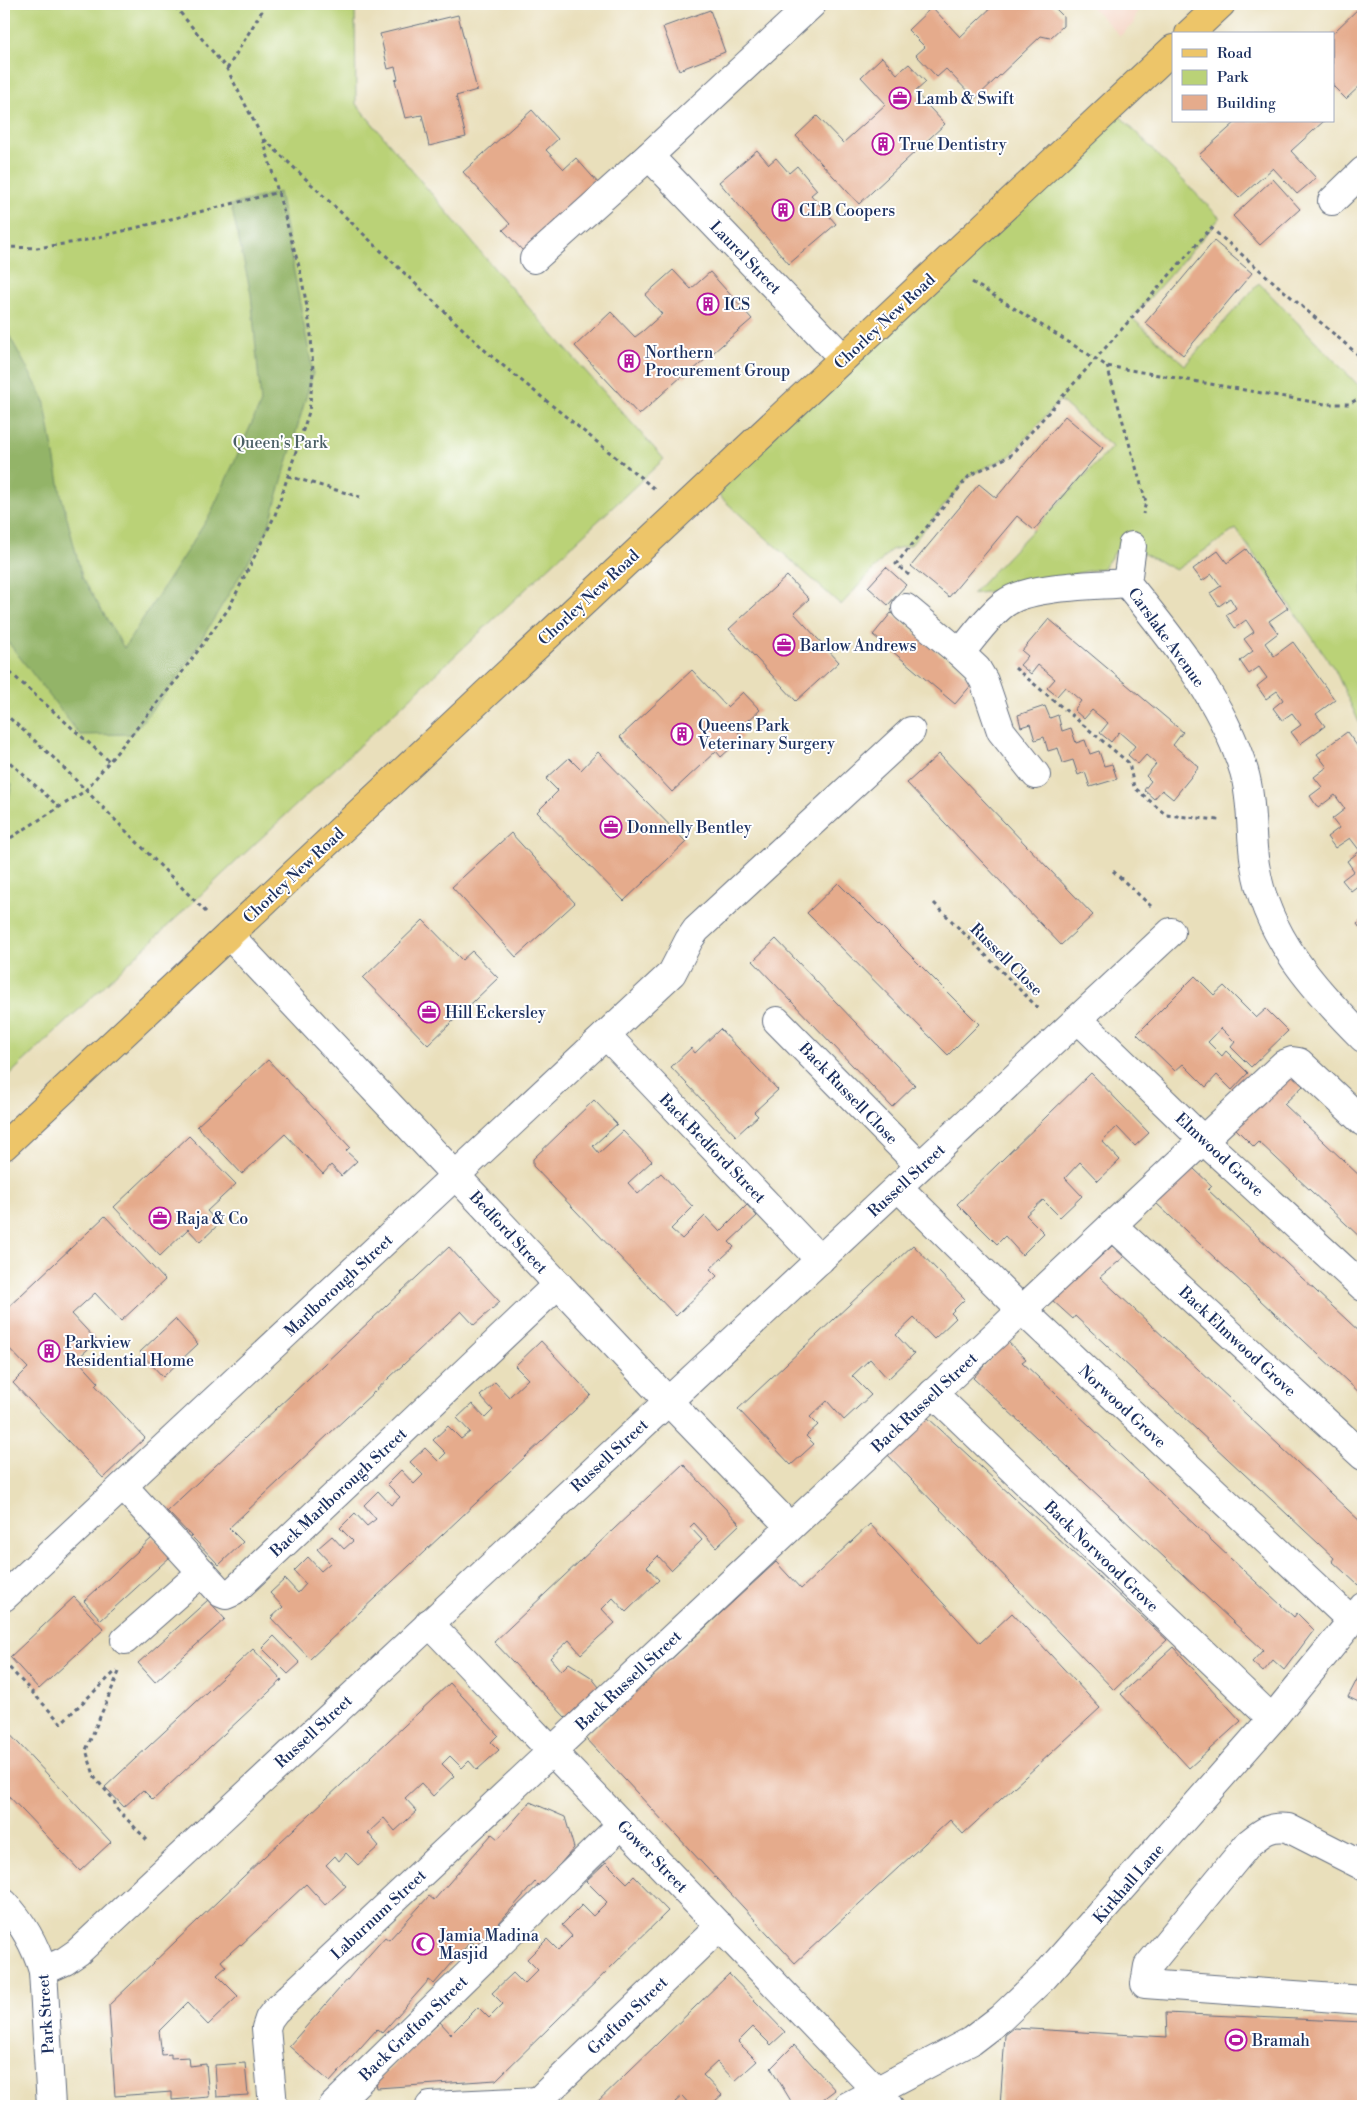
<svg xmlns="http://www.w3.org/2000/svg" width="1367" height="2110" viewBox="0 0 1367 2110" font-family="'Libre Bodoni',serif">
<rect width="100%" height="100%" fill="#fff"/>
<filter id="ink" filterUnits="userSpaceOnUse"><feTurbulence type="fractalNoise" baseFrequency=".02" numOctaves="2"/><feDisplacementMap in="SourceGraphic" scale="10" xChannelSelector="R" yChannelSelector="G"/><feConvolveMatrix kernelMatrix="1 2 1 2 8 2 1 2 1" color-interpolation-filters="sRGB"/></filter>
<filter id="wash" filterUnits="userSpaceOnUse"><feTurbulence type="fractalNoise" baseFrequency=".0096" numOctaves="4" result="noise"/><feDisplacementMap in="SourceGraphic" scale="20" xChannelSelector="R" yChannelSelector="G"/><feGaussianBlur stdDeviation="1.12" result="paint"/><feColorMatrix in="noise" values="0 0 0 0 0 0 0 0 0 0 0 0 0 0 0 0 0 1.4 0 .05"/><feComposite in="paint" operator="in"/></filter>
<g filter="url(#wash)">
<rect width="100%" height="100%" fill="#e9dfbb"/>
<path fill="#f4d3c1" d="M1089 4H1140L1133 24 1120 36Z"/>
<g fill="#bad277" stroke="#6a806a">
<path d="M4 4H355L356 104 505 281 664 459 4 1080Z"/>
<path d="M1111 107 1220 218 1132 318 1185 365 1259 283 1363 390V731L1335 670 1236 529 1176 570 1122 543 1103 568 993 591 972 594 1112 447 1060 400 1010 456 970 475 911 545 891 550 841 605 708 486Z"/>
</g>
<g fill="#93b468" stroke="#577263">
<path d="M279 192 313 373 268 529 178 678 132 734 80 735 4 637V326L44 399 61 494 82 577 124 648 210 515 261 403 251 294 231 205Z"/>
<path d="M4 777 12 784 4 820Z"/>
</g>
<g id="blocks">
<g fill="#e5ab8c">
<path d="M995 4H1051L1063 16V26L1050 38 1041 36 975 99 946 69 937 77 916 55 925 47 908 30 932 7 960 37Z"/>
<path d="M1363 4V83L1346 99 1333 86 1332 34Z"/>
<path d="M710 10 725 52 679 70 663 27Z"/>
<path d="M458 15 477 90 456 96 466 137 429 146 422 115 405 118 395 80 398 79 395 67 388 69 380 34Z"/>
<path d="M882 57 897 74 909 64 926 82 915 92 945 124 859 204 796 136 817 116 843 143 886 104 861 77Z"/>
<path d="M532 110 558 139 546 150 564 169 576 158 599 184 524 252 503 230 510 224 463 172Z"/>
<path d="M1237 121H1324L1291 151 1316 178 1297 194 1273 168 1239 198 1199 155Z"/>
<path d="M757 150 769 164 776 158 789 173 797 166 817 190 811 195 836 224 789 264 719 182Z"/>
<path d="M1273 179 1300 209 1260 245 1233 216Z"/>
<path d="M1214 241 1252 273 1183 355 1145 323Z"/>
<path d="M673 270 691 289 710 272 752 319 684 378 682 376 639 415 575 346 611 312 635 337 643 331 662 314 645 295Z"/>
<path d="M1065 416 1103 448 1034 530 1017 516 949 597 911 566 979 484 996 498Z"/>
<path d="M1246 549 1288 608 1269 621 1278 633 1265 643 1274 656 1293 642 1335 700 1316 714 1325 726 1300 744 1291 732 1301 725 1292 713 1282 720 1273 708 1283 700 1280 695 1277 691 1266 699 1257 686 1267 678 1259 667 1249 674 1240 661 1253 651 1244 639 1254 632 1246 620 1235 628 1226 615 1236 608 1230 598 1219 606 1210 593 1221 586 1212 574 1202 581 1193 569 1218 551 1227 563Z"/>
<path d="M886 567 906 585 888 605 868 587Z"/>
<path d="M787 576 809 599 794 613 839 662 796 701 729 629Z"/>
<path d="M891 613 973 683 955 704 873 635Z"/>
<path d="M1049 619 1183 732 1173 745 1199 767 1173 799 1162 790 1154 799 1144 790 1151 781 1146 776 1156 764 1146 755 1138 764 1128 755 1135 746 1119 732 1111 742 1100 733 1108 723 1092 710 1084 719 1074 710 1081 701 1065 687 1057 696 1047 688 1055 679 1038 665 1031 674 1020 665 1028 656 1022 651Z"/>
<path d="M692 670 727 707 743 692 760 710 737 731 743 737 721 757 716 751 672 792 620 737Z"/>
<path d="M1045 706 1050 718 1058 715 1062 731 1071 728 1076 743 1085 740 1090 754 1099 751 1104 766 1112 764 1117 779 1090 787 1085 772 1078 775 1073 760 1063 763 1058 748 1048 751 1044 737 1035 740 1030 724 1021 727 1018 715Z"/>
<path d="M1347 732 1363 754V882L1351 891 1342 880 1354 871 1347 861 1360 851 1350 838 1335 848 1327 837 1339 828 1332 819 1345 809 1335 795 1318 808 1310 796 1322 787 1314 777 1327 767 1317 754Z"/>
<path d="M598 752 686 842 624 901 537 812 558 791 546 779 569 758 581 770Z"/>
<path d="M939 754 1093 915 1061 945 907 783Z"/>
<path d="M511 833 575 903 516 957 452 887Z"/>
<path d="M838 883 979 1024 948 1055 807 913Z"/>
<path d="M1363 919V932L1357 924Z"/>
<path d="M423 920 462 960 472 951 498 978 428 1045 363 978Z"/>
<path d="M776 939 915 1085 892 1107 753 961Z"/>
<path d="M1195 976 1214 995 1224 986 1256 1018 1266 1009 1288 1031 1251 1067 1231 1047 1235 1042 1221 1028 1214 1036 1208 1042 1222 1056 1226 1051 1248 1073 1232 1090 1217 1075 1206 1087 1183 1064 1175 1071 1137 1034Z"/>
<path d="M720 1029 778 1090 754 1112 758 1116 736 1136 671 1067 691 1048 695 1053Z"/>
<path d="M268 1060 350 1147 346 1151 357 1161 341 1176 331 1165 323 1174 285 1134 242 1174 197 1126Z"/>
<path d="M1091 1073 1149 1133 1135 1146 1117 1127 1102 1141 1120 1160 1098 1181 1080 1162 1065 1178 1082 1196 1060 1217 1043 1200 1026 1215 1044 1233 1022 1255 1005 1236 997 1244 957 1204Z"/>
<path d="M1292 1075 1303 1086 1284 1104 1363 1179V1240L1259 1142 1254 1147 1235 1128Z"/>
<path d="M594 1100 617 1124 593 1146 599 1153 623 1131 652 1161 628 1183 638 1194 661 1173 693 1207 671 1229 682 1239 705 1216 720 1232 747 1205 757 1216 729 1242 734 1247 710 1269 717 1276 676 1316 533 1166V1159Z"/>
<path d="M189 1136 236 1184 207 1211 219 1224 200 1242 188 1229 160 1256 114 1207Z"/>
<path d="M1193 1168 1212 1186 1208 1190 1363 1335V1396L1156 1203Z"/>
<path d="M105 1216 165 1280 121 1321 95 1293 72 1314 97 1341 77 1359 98 1382 95 1385 145 1438 103 1478 13 1383 28 1368 4 1343V1311Z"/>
<path d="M913 1245 965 1299 951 1313 956 1318 934 1339 914 1318 896 1335 914 1354 888 1379 870 1359 852 1376 871 1395 844 1420 827 1401 810 1417 818 1425 806 1436 814 1444 791 1465 738 1409Z"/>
<path d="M1112 1246 1124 1257 1100 1277 1363 1524V1578L1358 1585 1332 1561 1334 1558 1075 1316 1073 1319 1052 1300Z"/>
<path d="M449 1247 500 1302 474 1325 461 1311 346 1418 229 1528 243 1542 219 1565 167 1511Z"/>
<path d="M175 1319 198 1344 163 1377 140 1352Z"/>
<path d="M541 1341 591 1395 310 1659 271 1618 283 1607 270 1593 285 1579 298 1593 306 1584 294 1571 308 1557 321 1571 330 1563 317 1549 332 1536 344 1549 353 1541 340 1528 355 1513 367 1526 376 1519 364 1505 378 1491 391 1505 400 1497 387 1484 401 1470 414 1484 423 1475 410 1462 425 1448 438 1461 446 1453 433 1440 448 1426 461 1439 470 1432 457 1418 472 1404 485 1418 493 1410 480 1396 495 1382 509 1397 528 1379 515 1366Z"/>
<path d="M1007 1341 1026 1359 1022 1362 1230 1558 1294 1617 1297 1613 1314 1630 1284 1670 1273 1660 1263 1672 1252 1662 1263 1650 973 1378Z"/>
<path d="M4 1399 10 1406 4 1412Z"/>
<path d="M927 1417 1167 1640 1114 1690 886 1453Z"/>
<path d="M683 1464 740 1524 716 1547 694 1523 690 1527 702 1540 671 1570 658 1556 647 1567 659 1580 626 1612 613 1598 602 1609 615 1623 598 1638 581 1654 569 1640 550 1658 561 1671 569 1663 591 1677 599 1687 566 1718 494 1642Z"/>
<path d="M870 1524 980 1643 1012 1613 1100 1708 963 1834 950 1820 795 1963 586 1738 776 1562 801 1589Z"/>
<path d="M153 1537 170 1557 101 1620 84 1601Z"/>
<path d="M74 1597 104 1629 39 1689 10 1657Z"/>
<path d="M208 1600 225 1619 155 1682 138 1663Z"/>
<path d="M274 1636 300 1663 288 1674 262 1648Z"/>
<path d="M1173 1647 1241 1721 1189 1768 1121 1694Z"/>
<path d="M253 1649 282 1680 153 1800 143 1790 124 1807 105 1787Z"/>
<path d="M1363 1668V1704L1348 1697Z"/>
<path d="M450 1683 498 1735 491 1742 499 1750 477 1770 469 1761 462 1768 450 1756 442 1764 454 1776 433 1796 421 1783 405 1798 417 1811 395 1831 384 1818 368 1833 379 1846 358 1865 346 1853 339 1861 335 1856 326 1865 346 1886 325 1905 306 1884 241 1945 240 1944 221 1961 226 1967 217 1975 238 1996 208 2025 187 2003 159 2031 162 2055 171 2054V2058L189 2057 190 2066 206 2064 209 2097 172 2100V2092L115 2096 109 2005 264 1857Z"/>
<path d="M4 1728 111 1842 80 1871 4 1791Z"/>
<path d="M530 1802 565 1817 574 1848 540 1887 535 1882 478 1947 471 1941 434 1984 429 1980 382 2033 377 2029 330 2082 289 2046 385 1937 389 1940 429 1896 434 1900 492 1834 498 1839Z"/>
<path d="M606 1862 627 1883 634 1876 668 1911 496 2080 377 2088 376 2082 440 2022 451 2034 478 2007 489 2018 503 2004 492 1993 513 1973 524 1984 538 1970 527 1959 547 1939 558 1950 572 1936 562 1925 582 1905 593 1916 607 1902 586 1881Z"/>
<path d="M729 1974 785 2032 771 2045 753 2027 738 2042 757 2061 735 2081 717 2062 703 2075 722 2095 709 2106H691L682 2096 675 2102 679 2106H593Z"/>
<path d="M1166 2013 1363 2022V2106H1000L1005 2035 1014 2028 1167 2037Z"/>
<path d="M794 2045 835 2090 814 2106H794L771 2068Z"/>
<path d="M245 2063 248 2095 217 2097 215 2065Z"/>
</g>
</g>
</g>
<g filter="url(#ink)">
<use href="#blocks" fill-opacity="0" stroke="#636d7f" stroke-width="1"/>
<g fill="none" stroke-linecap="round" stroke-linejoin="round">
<g stroke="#636d7f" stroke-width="30">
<g id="minor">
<path d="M649 156 843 358"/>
<path d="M1332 201 1363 171"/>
<path d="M534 259 649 156 812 4"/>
<path d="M1132 546 1127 583C1173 640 1222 700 1244 771 1253 802 1250 833 1255 865 1266 936 1314 989 1363 1038"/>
<path d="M906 608 960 653 977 669 984 681 1001 731 1036 775"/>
<path d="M960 653C974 637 987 617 1004 604 1028 585 1095 586 1127 583"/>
<path d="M229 935 668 1401 790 1527"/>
<path d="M1078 1019 1202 1139 1363 1287"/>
<path d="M777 1021 920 1166"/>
<path d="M606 1035 820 1260"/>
<path d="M898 1187 1022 1310 1352 1621"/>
<path d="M1112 1225 1363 1456"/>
<path d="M933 1393 1272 1719"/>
<path d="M123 1486 221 1593 226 1595 233 1592 558 1284"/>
<path d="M4 1597 672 973 689 940 696 930 911 731"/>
<path d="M429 1623 876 2090 889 2106"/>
<path d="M125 1640 202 1572"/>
<path d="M1363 1866 1288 1828C1269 1826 1264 1831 1249 1843L1148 1966 1145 1984 1363 2000"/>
<path d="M4 1903C23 1923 35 1944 43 1971L51 2106"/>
<path d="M43 1971 65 1961 78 1952 1171 932"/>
<path d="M273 2106 266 2028 269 2019 275 2011 1284 1064 1292 1061 1299 1062 1363 1122"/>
<path d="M333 2106 622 1824"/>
<path d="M430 2106 538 2101"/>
<path d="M538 2106V2101L720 1926"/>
<path d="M848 2106 971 2041 1001 2018 1044 1977 1272 1719 1363 1607"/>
</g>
</g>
<g stroke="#636d7f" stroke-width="30">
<g id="major">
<path d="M1189 34 1221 4"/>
<path d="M4 1146 1173 49"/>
</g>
</g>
<g stroke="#636d7f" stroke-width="3" stroke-dasharray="4 4" stroke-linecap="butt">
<path d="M227 69 262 11 264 4"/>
<path d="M264 139 490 355 656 490"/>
<path d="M4 247 37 248 83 241 279 192"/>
<path d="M972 282 1107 366 1325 404H1349L1363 396"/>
<path d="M1107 366 1146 502 1143 514"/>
<path d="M288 476 360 497"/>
<path d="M909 575 896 564 970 475 1010 456 1211 228 1363 359"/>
<path d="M4 667 109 761"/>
<path d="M1015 668 1129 763 1134 787 1166 815 1219 820"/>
<path d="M4 713 55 759 206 912"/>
<path d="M4 757 59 807"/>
<path d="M4 842 85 791 178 678 229 608 275 515 309 412 313 373 311 335 307 307 300 270 263 139 227 69 173 4"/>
<path d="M1113 871 1151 906"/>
<path d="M934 903 1040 1010"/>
<path d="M4 1662 61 1723 117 1670"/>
<path d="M119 1672 86 1750 95 1778 114 1800 116 1808 149 1842"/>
</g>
<use href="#minor" stroke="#fff" stroke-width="28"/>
<use href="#major" stroke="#edc569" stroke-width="28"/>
</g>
</g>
<defs>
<g id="office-ring" transform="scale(1.125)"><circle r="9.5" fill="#fff" stroke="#b5179e" stroke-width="1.5"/><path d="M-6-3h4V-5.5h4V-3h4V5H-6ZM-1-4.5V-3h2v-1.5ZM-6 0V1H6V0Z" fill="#b5179e"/></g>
<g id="building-ring" transform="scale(1.125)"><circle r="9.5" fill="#fff" stroke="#b5179e" stroke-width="1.5"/><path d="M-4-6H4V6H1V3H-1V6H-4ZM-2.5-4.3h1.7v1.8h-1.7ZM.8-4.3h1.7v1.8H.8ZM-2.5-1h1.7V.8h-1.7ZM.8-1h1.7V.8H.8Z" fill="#b5179e"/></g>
<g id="mosque-ring" transform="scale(1.125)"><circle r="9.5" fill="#fff" stroke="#b5179e" stroke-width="1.5"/><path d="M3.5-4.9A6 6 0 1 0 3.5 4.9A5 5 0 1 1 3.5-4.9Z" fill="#b5179e"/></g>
<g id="stadium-ring" transform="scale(1.125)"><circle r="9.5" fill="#fff" stroke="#b5179e" stroke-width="1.5"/><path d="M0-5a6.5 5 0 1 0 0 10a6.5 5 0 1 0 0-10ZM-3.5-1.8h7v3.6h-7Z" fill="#b5179e"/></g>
</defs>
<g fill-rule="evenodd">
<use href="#office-ring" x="900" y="98"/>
<use href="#building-ring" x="883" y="144"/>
<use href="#building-ring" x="783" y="210"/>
<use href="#building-ring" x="708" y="304"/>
<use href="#building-ring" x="629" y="361"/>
<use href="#office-ring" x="784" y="645"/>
<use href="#building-ring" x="682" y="734"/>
<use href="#office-ring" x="611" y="827"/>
<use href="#office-ring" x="429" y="1012"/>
<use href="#office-ring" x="160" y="1218"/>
<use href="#building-ring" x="49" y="1351"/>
<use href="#mosque-ring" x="423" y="1944"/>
<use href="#stadium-ring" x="1236" y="2040"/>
</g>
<g text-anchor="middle" stroke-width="4" stroke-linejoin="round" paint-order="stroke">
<g font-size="16" fill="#1b2f5e" stroke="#fff" text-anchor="start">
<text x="916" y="104">Lamb &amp; Swift</text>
<text x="899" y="150">True Dentistry</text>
<text x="799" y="216">CLB Coopers</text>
<text x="724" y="310">ICS</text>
<text x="645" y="358">Northern<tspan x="645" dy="18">Procurement Group</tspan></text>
<text x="800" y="651">Barlow Andrews</text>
<text x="698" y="731">Queens Park<tspan x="698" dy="18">Veterinary Surgery</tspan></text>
<text x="627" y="833">Donnelly Bentley</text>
<text x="445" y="1018">Hill Eckersley</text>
<text x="176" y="1224">Raja &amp; Co</text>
<text x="65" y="1348">Parkview<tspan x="65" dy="18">Residential Home</tspan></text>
<text x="439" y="1941">Jamia Madina<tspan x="439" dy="18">Masjid</tspan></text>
<text x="1252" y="2046">Bramah</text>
</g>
<g font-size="16" fill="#1b2f5e" stroke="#fff">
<text transform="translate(746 257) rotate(46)" y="6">Laurel Street</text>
<text transform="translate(884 321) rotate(-43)" y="6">Chorley New Road</text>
<text transform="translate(588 597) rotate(-43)" y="6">Chorley New Road</text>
<text transform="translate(1167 637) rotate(54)" y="6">Carslake Avenue</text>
<text transform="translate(293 875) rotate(-43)" y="6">Chorley New Road</text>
<text transform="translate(1007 959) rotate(45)" y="6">Russell Close</text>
<text transform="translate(849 1093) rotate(46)" y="6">Back Russell Close</text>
<text transform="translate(713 1148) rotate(46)" y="6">Back Bedford Street</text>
<text transform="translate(1220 1154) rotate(43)" y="6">Elmwood Grove</text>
<text transform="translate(906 1180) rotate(-43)" y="6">Russell Street</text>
<text transform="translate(509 1232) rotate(47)" y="6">Bedford Street</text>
<text transform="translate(338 1285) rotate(-43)" y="6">Marlborough Street</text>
<text transform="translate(1238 1341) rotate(43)" y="6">Back Elmwood Grove</text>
<text transform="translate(924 1402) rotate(-43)" y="6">Back Russell Street</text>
<text transform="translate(1123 1406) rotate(43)" y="6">Norwood Grove</text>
<text transform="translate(609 1455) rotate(-43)" y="6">Russell Street</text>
<text transform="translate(338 1492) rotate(-43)" y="6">Back Marlborough Street</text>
<text transform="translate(1102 1556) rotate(44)" y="6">Back Norwood Grove</text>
<text transform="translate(628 1680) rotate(-43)" y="6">Back Russell Street</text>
<text transform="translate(313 1731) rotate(-43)" y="6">Russell Street</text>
<text transform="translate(653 1856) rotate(46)" y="6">Gower Street</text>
<text transform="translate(1128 1883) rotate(-49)" y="6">Kirkhall Lane</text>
<text transform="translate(378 1914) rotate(-43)" y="6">Laburnum Street</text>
<text transform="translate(45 2014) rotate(-94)" y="6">Park Street</text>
<text transform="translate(627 2015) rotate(-44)" y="6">Grafton Street</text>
<text transform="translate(413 2028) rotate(-44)" y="6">Back Grafton Street</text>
</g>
<g font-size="16" fill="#4b6066" stroke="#fff">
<text x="280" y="448">Queen's Park</text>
</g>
</g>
<rect width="1367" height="2110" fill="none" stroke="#fff" stroke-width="20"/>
<rect x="1172" y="32" width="162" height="90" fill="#ffffff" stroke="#a4acbf"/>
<rect x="1182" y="49" width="25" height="8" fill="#edc569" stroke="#a4acbf"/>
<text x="1217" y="58" font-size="15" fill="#1b2f5e">Road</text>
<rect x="1182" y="70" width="25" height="15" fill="#bad277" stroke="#a4acbf"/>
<text x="1217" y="82" font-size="15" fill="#1b2f5e">Park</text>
<rect x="1182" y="95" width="25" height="15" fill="#e5ab8c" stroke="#a4acbf"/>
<text x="1217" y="108" font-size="15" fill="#1b2f5e">Building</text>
</svg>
